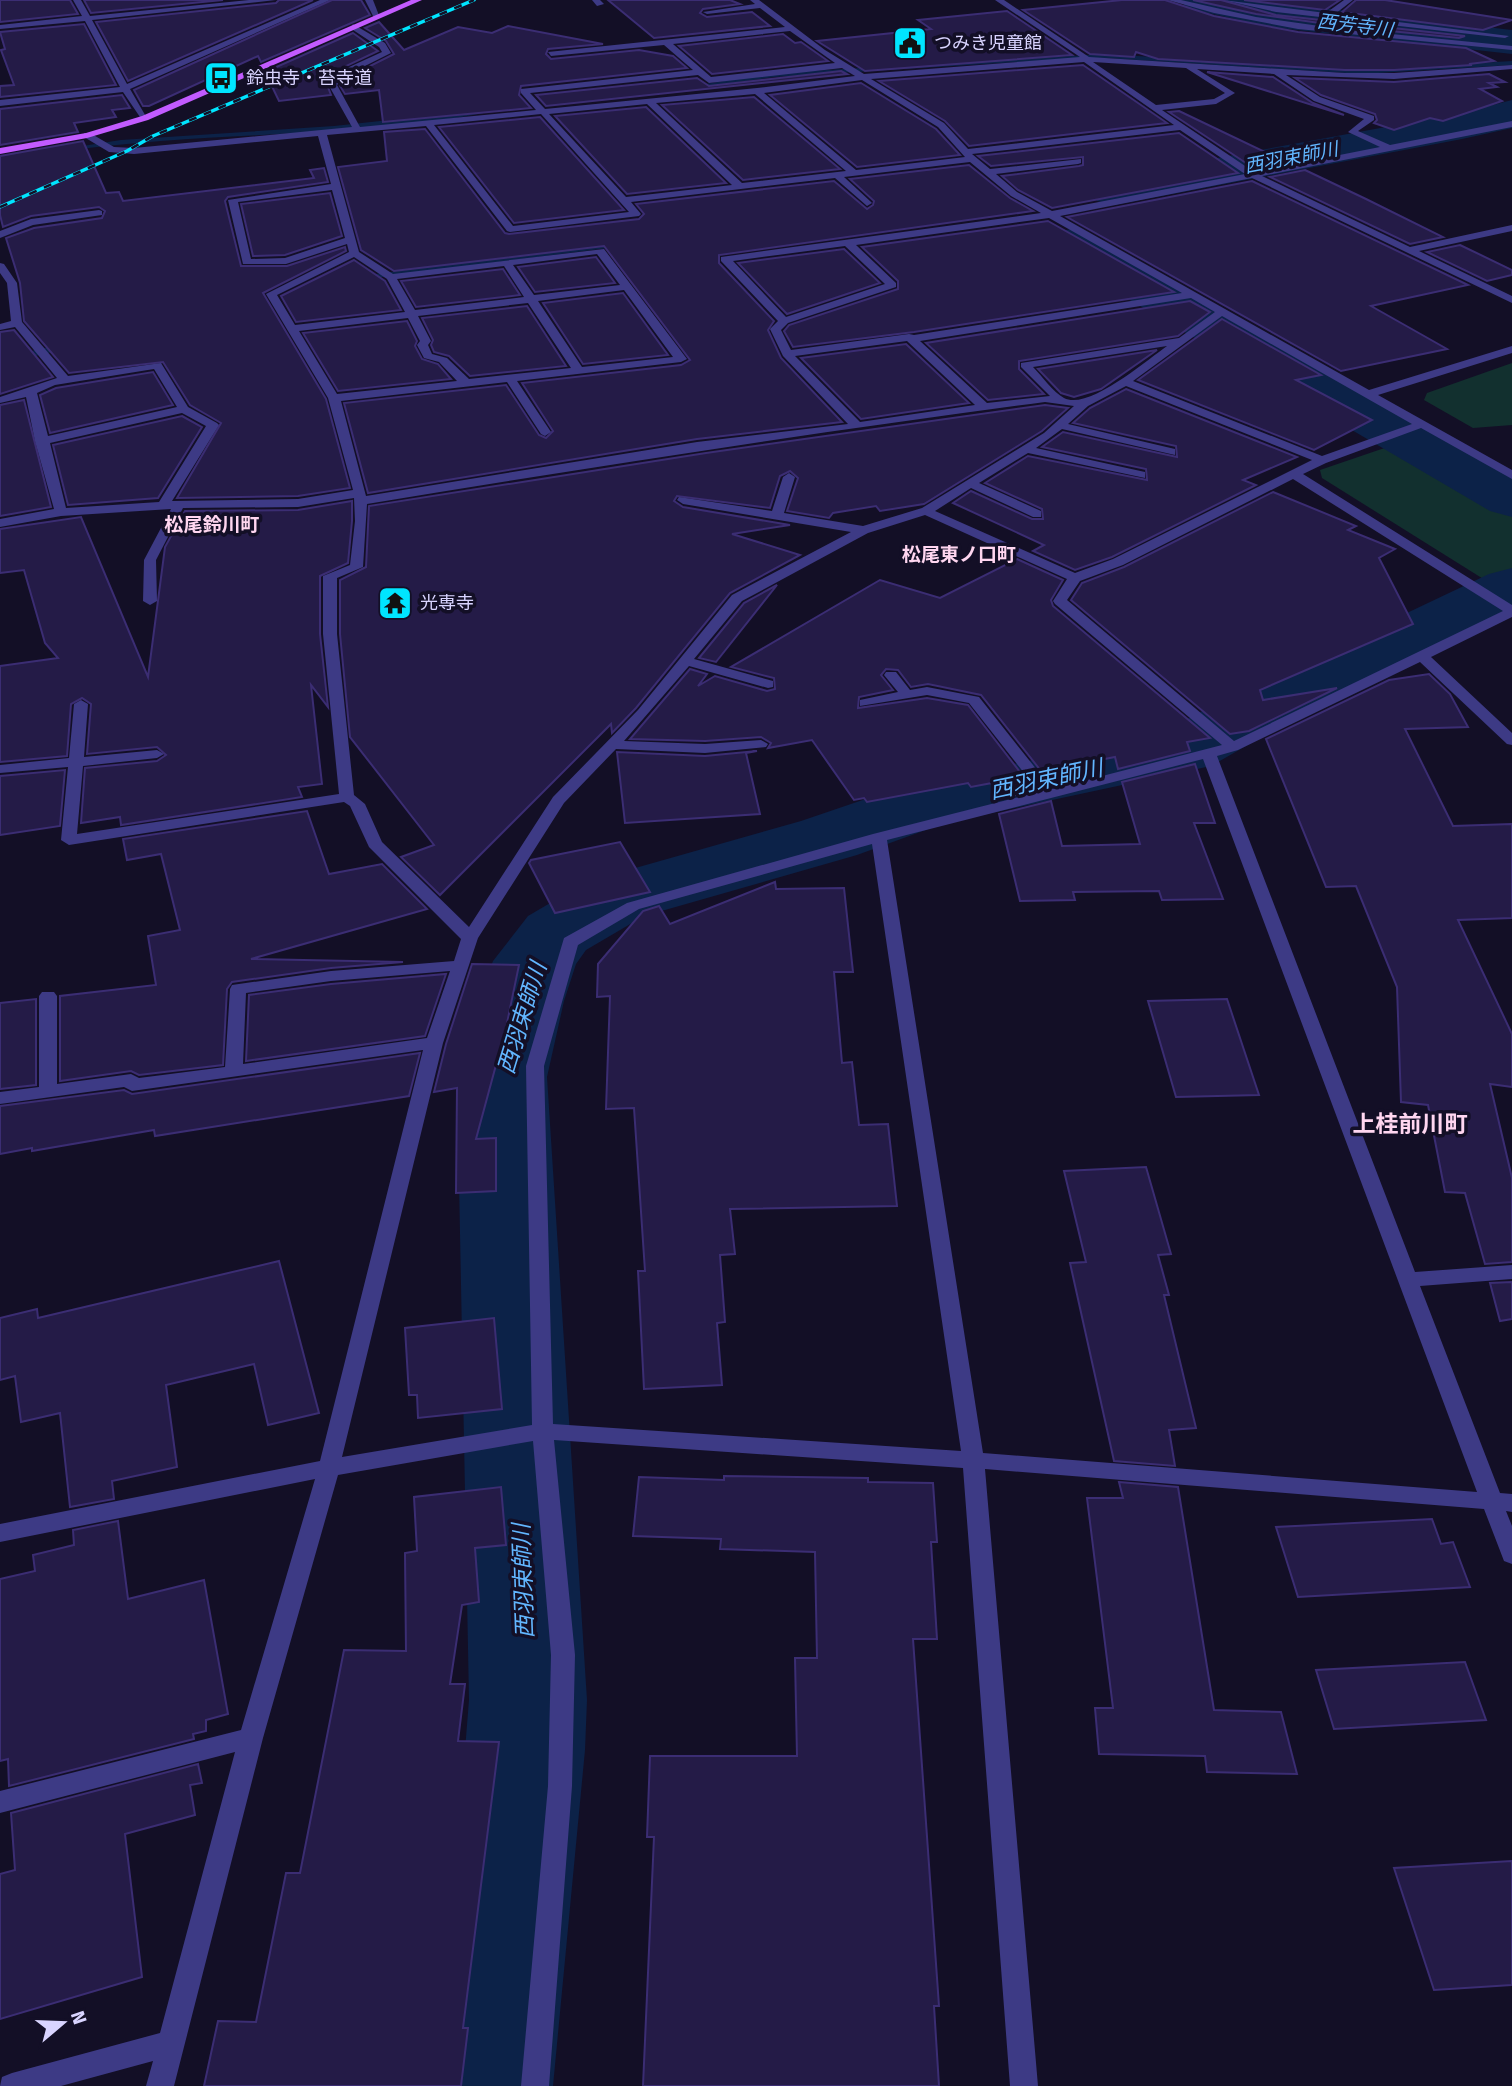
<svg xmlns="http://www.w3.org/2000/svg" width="1512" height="2086" viewBox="0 0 1512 2086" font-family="'Fira Sans','Noto Sans JP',sans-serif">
<rect width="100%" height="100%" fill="#130f26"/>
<g fill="#12302f">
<path d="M1512 363V425L1473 428 1424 400 1427 393Z"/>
<path d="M1405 441 1411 442 1512 501V582L1503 587 1493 585 1322 478 1320 470Z"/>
</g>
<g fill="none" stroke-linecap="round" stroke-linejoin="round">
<g fill="#0c2248" fill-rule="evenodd">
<path d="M1106 54 1362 70 1512 61V65L1362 74 1106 58 1067 59 774 77 690 89 687 87 774 73Z"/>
<path d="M482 110 484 113C347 139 205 131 67 151L63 149 121 140 334 126Z"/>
<path d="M620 242 624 244 623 246 360 280 356 278 360 276Z"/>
<path d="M67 343 71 346 70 348 0 364V358Z"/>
</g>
<g fill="#0c2248" fill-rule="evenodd">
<path d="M1181 0H1255L1512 30V54L1270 27 1186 8Z"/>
<path d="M1512 100V128L1462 139 1114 205 1097 201 1090 191 1097 181 1114 177 1462 113Z"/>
<path d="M1071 229 1089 233 1512 473V517L1490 511 1053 255 1046 244 1053 233Z"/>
<path d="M1512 568V614L1267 734 1211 766 945 823 857 855 644 916 586 950 576 964 564 1001 547 1077 587 1700 585 1750 553 2086H417L465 1750 469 1700 457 1077 478 1001 493 961 528 916 586 882 801 821 898 788 1162 733 1215 704 1489 574Z"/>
</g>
</g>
<g fill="#241b47" stroke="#3b2d73" stroke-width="2">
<path d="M0 0H70L78 14 0 22Z"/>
<path d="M84 0H223L91 13Z"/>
<path d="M279 0H313L128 81 96 22 276 3Z"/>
<path d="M332 0H361L370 15 261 62 258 56 149 106H143L134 90Z"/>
<path d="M608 0H730L740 4 703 9 700 13 707 17 752 12 770 26 654 38Z"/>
<path d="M1122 0H1165L1214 16 1298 32 1466 48 1494 61 1469 64 1472 65 1394 70H1345L1158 59 1136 52 1134 57 1090 54 1023 10Z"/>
<path d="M1193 0H1221L1276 15 1465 36 1459 38 1341 26 1256 14Z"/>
<path d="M1244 0H1340L1325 10Z"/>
<path d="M1356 0H1385L1512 20 1483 30 1342 12Z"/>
<path d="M1007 11 1072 55 865 71 817 41 931 29 918 20Z"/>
<path d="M379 22 404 50 458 27 492 33 508 26 603 44 548 49 546 54 551 59 639 50 673 56 687 68 521 86 519 95 531 108 383 122 379 90 345 94 340 86 354 74 394 54 386 41 365 28Z"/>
<path d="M84 24 116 85 0 97V86L14 85 1 50 5 49 0 32Z"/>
<path d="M353 33 378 51 346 66 326 82 331 95 279 101 265 72Z"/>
<path d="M783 34 795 43 801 42 828 61 712 74 679 46Z"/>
<path d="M1083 65 1167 123 969 146 945 121 879 81Z"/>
<path d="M841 71 847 74 546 106 536 95 697 78 709 86Z"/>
<path d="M1207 72 1273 77 1313 103 1344 115Z"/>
<path d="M1489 74 1505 82 1489 83 1497 87 1480 89 1502 101 1443 121 1430 118 1394 130 1374 123 1377 120 1375 114 1321 95 1295 78 1394 82Z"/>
<path d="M861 83 936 129 960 155 857 167 770 95Z"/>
<path d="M122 95 130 108 112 110 116 117 74 123 78 132 0 145V109Z"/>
<path d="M754 97 840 169 743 180 662 105Z"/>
<path d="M646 107 726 183 627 194 555 116Z"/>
<path d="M1179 111 1288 163 1255 169 1169 112Z"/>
<path d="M540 117 624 210 514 223 439 127Z"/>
<path d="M425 129 505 233 509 234 639 219 644 214 636 204 834 181 867 209 873 205 874 201 850 179 969 165 1010 198 1033 211 719 255V263L774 321 768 330 781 358 842 422 697 439 368 493 344 403 506 385 539 435 546 438 553 431 522 383 681 365 690 360 604 246 394 271 361 250 338 167 387 161 384 132Z"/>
<path d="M1179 133 1238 173 1052 208 1018 190 1002 176 1079 166 1083 165V157L991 166 978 156Z"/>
<path d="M83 141 106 193 119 192 123 201 314 178 310 170 324 168 328 182 228 197 225 201 241 266H287L345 247 346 251 263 293 326 399 350 488 298 496 177 498 221 423 190 405 163 362 69 373 24 321 20 283 6 238 34 228 102 218 105 211 99 207 31 216 3 227 0 215V156Z"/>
<path d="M1305 170 1366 199 1443 237 1410 244 1270 177Z"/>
<path d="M1252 181 1468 285 1371 306 1447 349 1341 371 1067 217Z"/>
<path d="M330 193 342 236 285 255 253 256 241 204Z"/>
<path d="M1048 221 1174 292 914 332 793 347 784 331 789 325 898 289V281L862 247Z"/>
<path d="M1460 245 1512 270V275L1487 281 1427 252Z"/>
<path d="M844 249 880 283 787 314 738 263Z"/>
<path d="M596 257 615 283 535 292 518 267Z"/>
<path d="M354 260 385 281 401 310 296 322 281 296Z"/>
<path d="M503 269 520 295 416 307 401 281Z"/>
<path d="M623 293 668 355 583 364 543 303Z"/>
<path d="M1190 301 1210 312 1178 336 1019 361V369L1044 394 988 400 926 343Z"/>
<path d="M527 306 566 366 470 376 449 356 434 352 431 345 433 340 422 318Z"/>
<path d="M1222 319 1321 375 1296 380 1372 420 1314 450 1138 380Z"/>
<path d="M407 321 417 341 415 346 422 359 438 364 451 379 338 391 303 333Z"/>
<path d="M14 330 53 377 0 394V332Z"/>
<path d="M906 344 969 403 861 419 801 358Z"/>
<path d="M1157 350 1101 389 1074 397 1061 393 1038 369Z"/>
<path d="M153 372 173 405 50 433 40 395 56 388Z"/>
<path d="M1126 389 1297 457 1243 480 1256 485 1112 557 1075 570 1033 551 1044 545 953 503 971 491 1032 519H1043L1042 509 985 483 1028 456 1147 480 1146 469 1042 447 1063 432 1177 457 1176 446 1073 423 1090 408Z"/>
<path d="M24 400 51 507 0 516V405Z"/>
<path d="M1045 405 1068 408 1042 431 924 504 880 511 876 506 833 513 829 518 787 511 798 478 790 471 780 476 770 508 677 496 674 501 683 507 790 525 732 534 800 555 730 593 636 708 612 733 611 724 440 895 401 857 434 845 350 737 340 634V580L366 567 369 506 706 453Z"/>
<path d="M182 416 202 427 158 498 68 505 53 445Z"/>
<path d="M1273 492 1356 526 1348 530 1395 549 1379 558 1413 624 1260 690 1263 700 1337 688 1249 731 1230 734 1071 600 1082 583 1124 567Z"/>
<path d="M352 501V521L348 563 320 576V634L328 707 311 685 322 784 298 787 302 797 121 825 120 817 81 823 85 768 157 761 166 755 157 747 87 754 91 704 82 698 71 704 67 756 0 762V666L58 658 45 643 24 570 0 573V529L81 517 148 677 165 547 185 511 298 510Z"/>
<path d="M1017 559 1063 580 1051 600 1053 606 1210 738 1187 742 1190 751 1118 769 1115 757 1044 771 1045 776 981 695 928 684 911 687 898 670 886 669 881 675 893 690 859 697 858 708 927 698 968 705 1034 790 996 800 992 783 971 787 968 783 867 802 864 798 854 800 812 740 768 748 771 743 761 737 705 741 630 739 690 669 707 674 698 686 715 676 767 691 775 689 774 678 731 667 880 580 940 598Z"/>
<path d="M777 585 716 662 699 658 744 603Z"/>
<path d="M1429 674 1450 694 1468 727 1405 729 1453 826 1512 824V918L1458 920 1512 1034V1087L1490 1084 1512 1178V1262L1485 1264 1465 1193 1445 1192 1428 1105 1401 1102 1397 987 1356 886 1326 887 1266 739 1389 680Z"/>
<path d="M757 751 746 753 760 814 625 823 617 752 705 756Z"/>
<path d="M1195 764 1215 823H1194L1223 899 1162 900 1159 891 1073 892 1075 900 1020 901 999 814 1051 801 1062 846 1140 844 1122 782Z"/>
<path d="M65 770 60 826 0 835V776Z"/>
<path d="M307 811 329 874 382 864 427 909 251 959 403 962 331 968 232 982 227 989 223 1065 139 1075 131 1071 60 1081V996L156 985 148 936 180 930 161 854 127 860 123 839Z"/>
<path d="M620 842 650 892 555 913 529 863 531 860Z"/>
<path d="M775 882 776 889 844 888 853 972H834L842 1063 852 1062 859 1125 888 1124 897 1206 730 1209 735 1254 720 1255 725 1322 717 1323 722 1385 644 1389 638 1271H645L634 1108 606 1109 610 996 597 997 598 964 643 911 659 906 670 924Z"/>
<path d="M472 964 519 965 506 1028 476 1139 496 1138V1191L456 1193 457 1088 434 1092 446 1044Z"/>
<path d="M446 974 425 1036 246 1061 249 995 331 984Z"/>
<path d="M36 999V1085L0 1089V1003Z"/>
<path d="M1227 999 1259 1095 1176 1097 1148 1001Z"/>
<path d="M420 1053 409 1096 155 1136 154 1130 32 1151V1148L0 1154V1106L124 1090 132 1094Z"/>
<path d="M1146 1167 1171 1254 1158 1255 1169 1295H1164L1196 1428 1169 1430 1175 1466 1114 1461 1070 1263 1086 1262 1064 1171Z"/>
<path d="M279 1261 319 1413 268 1425 254 1364 166 1385 177 1467 112 1481 114 1499 70 1507 60 1413 21 1422 15 1376 0 1380V1318L37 1309 38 1318Z"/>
<path d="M1512 1282V1319L1500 1321 1490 1283Z"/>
<path d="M494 1318 502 1409 418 1418 417 1395H409L405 1328Z"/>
<path d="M724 1476 868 1478V1482L933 1483 937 1542H931L937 1639H913L939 2006H934L939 2086H643L654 1837H647L650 1756H797L795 1658H817L815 1552 720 1549 721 1539 633 1536 639 1477 724 1480Z"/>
<path d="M1119 1482 1178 1487 1214 1710 1281 1712 1297 1774 1207 1772 1205 1756 1099 1754 1095 1708H1113L1087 1498H1123Z"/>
<path d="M501 1487 506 1545 475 1548 479 1602 462 1605 450 1684H465L458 1741 499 1742 463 2028H468L461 2086H204L218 2021 256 2022 286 1873H300L344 1650 406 1651 405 1553 417 1551 414 1497Z"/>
<path d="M1432 1519 1441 1544 1453 1542 1470 1587 1298 1597 1276 1527Z"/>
<path d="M118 1521 128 1599 204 1580 228 1714 206 1720V1731L193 1734 194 1739 9 1786 8 1759 0 1761V1579L35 1571 33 1555 74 1545 73 1530Z"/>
<path d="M1465 1662 1486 1720 1334 1729 1316 1670Z"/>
<path d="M198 1764 202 1783 190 1785 195 1815 125 1834 142 1977 0 2019V1874L15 1870 11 1813Z"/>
<path d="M1512 1861V1985L1434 1990 1394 1868Z"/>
</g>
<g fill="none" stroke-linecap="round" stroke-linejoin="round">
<g fill="#3d3a85" fill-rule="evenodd">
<path d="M73 0H81L90 16 249 0H276L92 20 127 84 320 0H330L130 89 148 120H142L123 92 0 106V100L120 87 85 21 0 29V25L82 16Z"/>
<path d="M365 0H373L380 18H374Z"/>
<path d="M592 0H600L604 4 597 6Z"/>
<path d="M750 0H759L825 50 864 74 1080 57 995 0H1004L1089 57 1345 73H1394L1512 65V69L1394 79 1286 75 1320 97 1374 116V120L1358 131 1390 145 1512 121V127L1262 176 1410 247 1512 225V231L1419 251 1512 296V303L1252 178 1060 216 1369 390 1512 346V353L1378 395 1512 470V479L1421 428 1326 463 1303 474 1512 605V617L1431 657 1512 733V745L1507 744 1420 662 1238 750 1217 756 1415 1272 1512 1265V1279L1420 1286 1500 1493 1512 1494V1512L1506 1511 1512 1526V1564L1504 1561 1484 1509 985 1469 1038 2086H1010L963 1468 554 1440 575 1655 572 1786 549 2086H521L548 1786 551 1655 533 1441 338 1475 263 1738 174 2086H146L153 2061 61 2086H0L2 2077 12 2073 160 2033 235 1752 0 1813V1791L241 1730 315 1479 0 1542V1524L320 1461 423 1050 132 1091 124 1087 0 1104V1092L39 1087V996L42 992H54L57 996V1084L131 1074 139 1078 225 1067 230 989 232 985 331 971 454 961 461 939 369 847 350 806 344 802 69 845 61 840 68 767 0 773V765L69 758 74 704 81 700 88 704 84 757 157 750 164 754 157 758 83 766 77 834 339 794 323 634V576L350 565 355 521 354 498 298 507 183 508 156 560 157 601 150 605 143 601 144 560 171 509 61 516 0 527V519L54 509 35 441 26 397 0 403V397L57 378 15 327 0 330V324L11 321 7 283 0 273V263L4 264 17 283 22 322 68 376 161 363 188 407 217 423 219 425 172 501 298 499 353 490 328 398 266 294 349 252 347 244 286 264H243L228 200 331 184 318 136 134 154 109 152 84 137V133H90L114 147 134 148 352 127 328 84 347 68 382 52 379 47 350 28 353 24 385 43 391 53 353 72 337 85 360 127 536 110 521 93V89L693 70 664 45 551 56 548 52 785 27 760 8 707 14 703 12 755 4ZM790 31 835 63 711 77 673 44ZM1084 62 1174 125 968 149 944 123 871 79ZM1093 62 1186 68 1225 93 1214 99 1156 105ZM842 68 855 76 757 88 545 109 530 93 698 75 709 83ZM1197 69 1274 74 1314 101 1364 119 1348 132 1380 147 1254 172 1162 110 1216 104 1235 93ZM862 80 938 127 965 157 856 170 764 93ZM755 94 846 171 742 183 656 103ZM647 104 732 185 626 197 549 114ZM541 114 629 212 513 226 434 125ZM426 126 507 231 510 232 639 216 641 214 631 202 835 178 867 206 872 203 870 201 844 177 970 162 1011 196 1041 213 721 257V261L778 321 770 329 783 356 848 424 697 442 366 496 341 401 507 382 541 434 545 436 551 432 517 381 681 362 687 359 604 249 393 274 359 252 327 135ZM1180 130 1245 174 1052 211 1017 192 996 174 1078 164 1081 163V159L990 169 972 154ZM332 190 345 238 285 258 251 259 238 202ZM1049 218 1182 293 914 335 909 334 791 350 781 330 788 323 896 287V283L856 245ZM845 246 885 284 786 317 733 261ZM597 254 620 285 534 295 513 265ZM354 257 387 279 405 312 295 325 277 295ZM504 266 524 297 415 310 397 279ZM624 290 673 357 582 367 538 301ZM1191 298 1215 312 1179 338 1021 363V367L1050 396 987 403 920 341ZM528 303 571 368 469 379 447 358 432 354 428 345 431 341 418 316ZM1222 316 1412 424 1322 456 1133 381ZM408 318 420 341 417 345 424 358 439 362 457 381 337 394 299 331ZM907 341 975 405 860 422 795 356ZM1167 346C1147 360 1088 411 1064 398 1053 392 1042 376 1033 367ZM154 369 177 407 48 436 37 393 55 385ZM1126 386 1312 460 1113 559 1075 573 935 511 971 488 1033 517H1041V511L979 483 1028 453 1145 478V472L1036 448 1062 429 1175 455V449L1068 424 1088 406ZM1045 402 1074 406 1044 433 922 508 863 526 784 513 795 477 789 473 783 477 772 511 679 497 677 500 683 504 851 532 732 595 638 710 553 797 469 927 382 842 365 804 354 795 337 634V578L363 567 367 504C592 467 818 432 1045 402ZM182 413 206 426 159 502 66 508 50 443ZM1293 479 1503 611 1234 741 1067 600 1080 581 1123 565ZM925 515 1067 579 1053 601 1055 604 1222 745 1052 789 979 697 927 687 910 690 896 672H886L884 675 898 692 860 700V706L927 695 969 703 1039 792 873 834 627 903 564 938 526 1066 532 1425 342 1457 443 1043 478 938 564 803 616 749 705 753 766 747 768 744 761 740 705 744 624 741 689 666 768 688 773 687V681L694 659 742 601 868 533ZM1203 759 1477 1492 983 1453 887 840ZM872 844 961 1451 553 1424 544 1066 578 945 639 909ZM450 971 427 1038 243 1064 246 993 331 981Z"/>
<path d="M1168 0H1181L1256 17 1341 29 1512 46V50L1298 29 1214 13Z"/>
<path d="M1223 0 1326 13 1344 0H1353L1335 14 1509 36 1505 38 1276 12Z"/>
<path d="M99 210 102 211V215L33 225 0 238V231L31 219Z"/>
</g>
<path fill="#c25bff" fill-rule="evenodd" d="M411 0H422L148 120 87 138 0 154V148L86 133 142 116Z"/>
<g stroke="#00e5ff" stroke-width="3.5">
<path id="rail" d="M0 207 127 151 153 136 474 0"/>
</g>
<use href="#rail" stroke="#130f26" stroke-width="2.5" stroke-dasharray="8" stroke-linecap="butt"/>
</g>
<defs>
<g id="civic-square" transform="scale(1.75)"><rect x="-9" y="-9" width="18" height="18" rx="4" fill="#00e5ff" stroke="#130f26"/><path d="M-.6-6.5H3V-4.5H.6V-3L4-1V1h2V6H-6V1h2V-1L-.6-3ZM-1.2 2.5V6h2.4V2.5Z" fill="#111"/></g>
<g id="bus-square" transform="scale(1.75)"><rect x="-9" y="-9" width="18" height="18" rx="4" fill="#00e5ff" stroke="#130f26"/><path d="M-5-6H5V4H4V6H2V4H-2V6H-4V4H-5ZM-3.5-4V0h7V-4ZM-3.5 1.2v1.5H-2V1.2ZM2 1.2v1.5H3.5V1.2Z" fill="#111"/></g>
<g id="temple-square" transform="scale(1.75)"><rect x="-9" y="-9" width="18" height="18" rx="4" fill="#00e5ff" stroke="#130f26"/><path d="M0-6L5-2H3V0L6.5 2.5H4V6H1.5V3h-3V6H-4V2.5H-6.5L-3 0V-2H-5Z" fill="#111"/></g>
</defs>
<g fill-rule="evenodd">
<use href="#civic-square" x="910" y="43"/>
<use href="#bus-square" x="221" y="78"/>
<use href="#temple-square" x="395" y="603"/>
</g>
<g text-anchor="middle" stroke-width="7" stroke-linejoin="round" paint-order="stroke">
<g font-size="18" fill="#d9d4ff" stroke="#130f26" text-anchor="start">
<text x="934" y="49">つみき児童館</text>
<text x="246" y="84">鈴虫寺・苔寺道</text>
<text x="420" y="609">光専寺</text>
</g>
<g font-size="19" font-style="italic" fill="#62b6ff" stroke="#130f26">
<text transform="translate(1355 25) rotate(7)" y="7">西芳寺川</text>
<text transform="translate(1291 157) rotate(-11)" y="7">西羽束師川</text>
</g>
<g font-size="19" font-weight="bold" fill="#ffd6f0" stroke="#130f26">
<text x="212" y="531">松尾鈴川町</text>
<text x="959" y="561">松尾東ノ口町</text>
</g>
<g font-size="23" font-style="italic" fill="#62b6ff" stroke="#130f26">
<text transform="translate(1046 779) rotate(-12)" y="8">西羽束師川</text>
<text transform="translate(522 1018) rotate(-73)" y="8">西羽束師川</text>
<text transform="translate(523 1581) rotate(-92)" y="8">西羽束師川</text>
</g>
<g font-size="23" font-weight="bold" fill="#ffd6f0" stroke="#130f26">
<text x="1410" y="1132">上桂前川町</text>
</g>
</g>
<g transform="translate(63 2023) rotate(71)" stroke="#130f26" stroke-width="5" paint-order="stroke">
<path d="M0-5L12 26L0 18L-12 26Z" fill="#d9d4ff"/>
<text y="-10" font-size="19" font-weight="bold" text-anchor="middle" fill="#d9d4ff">N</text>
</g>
</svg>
